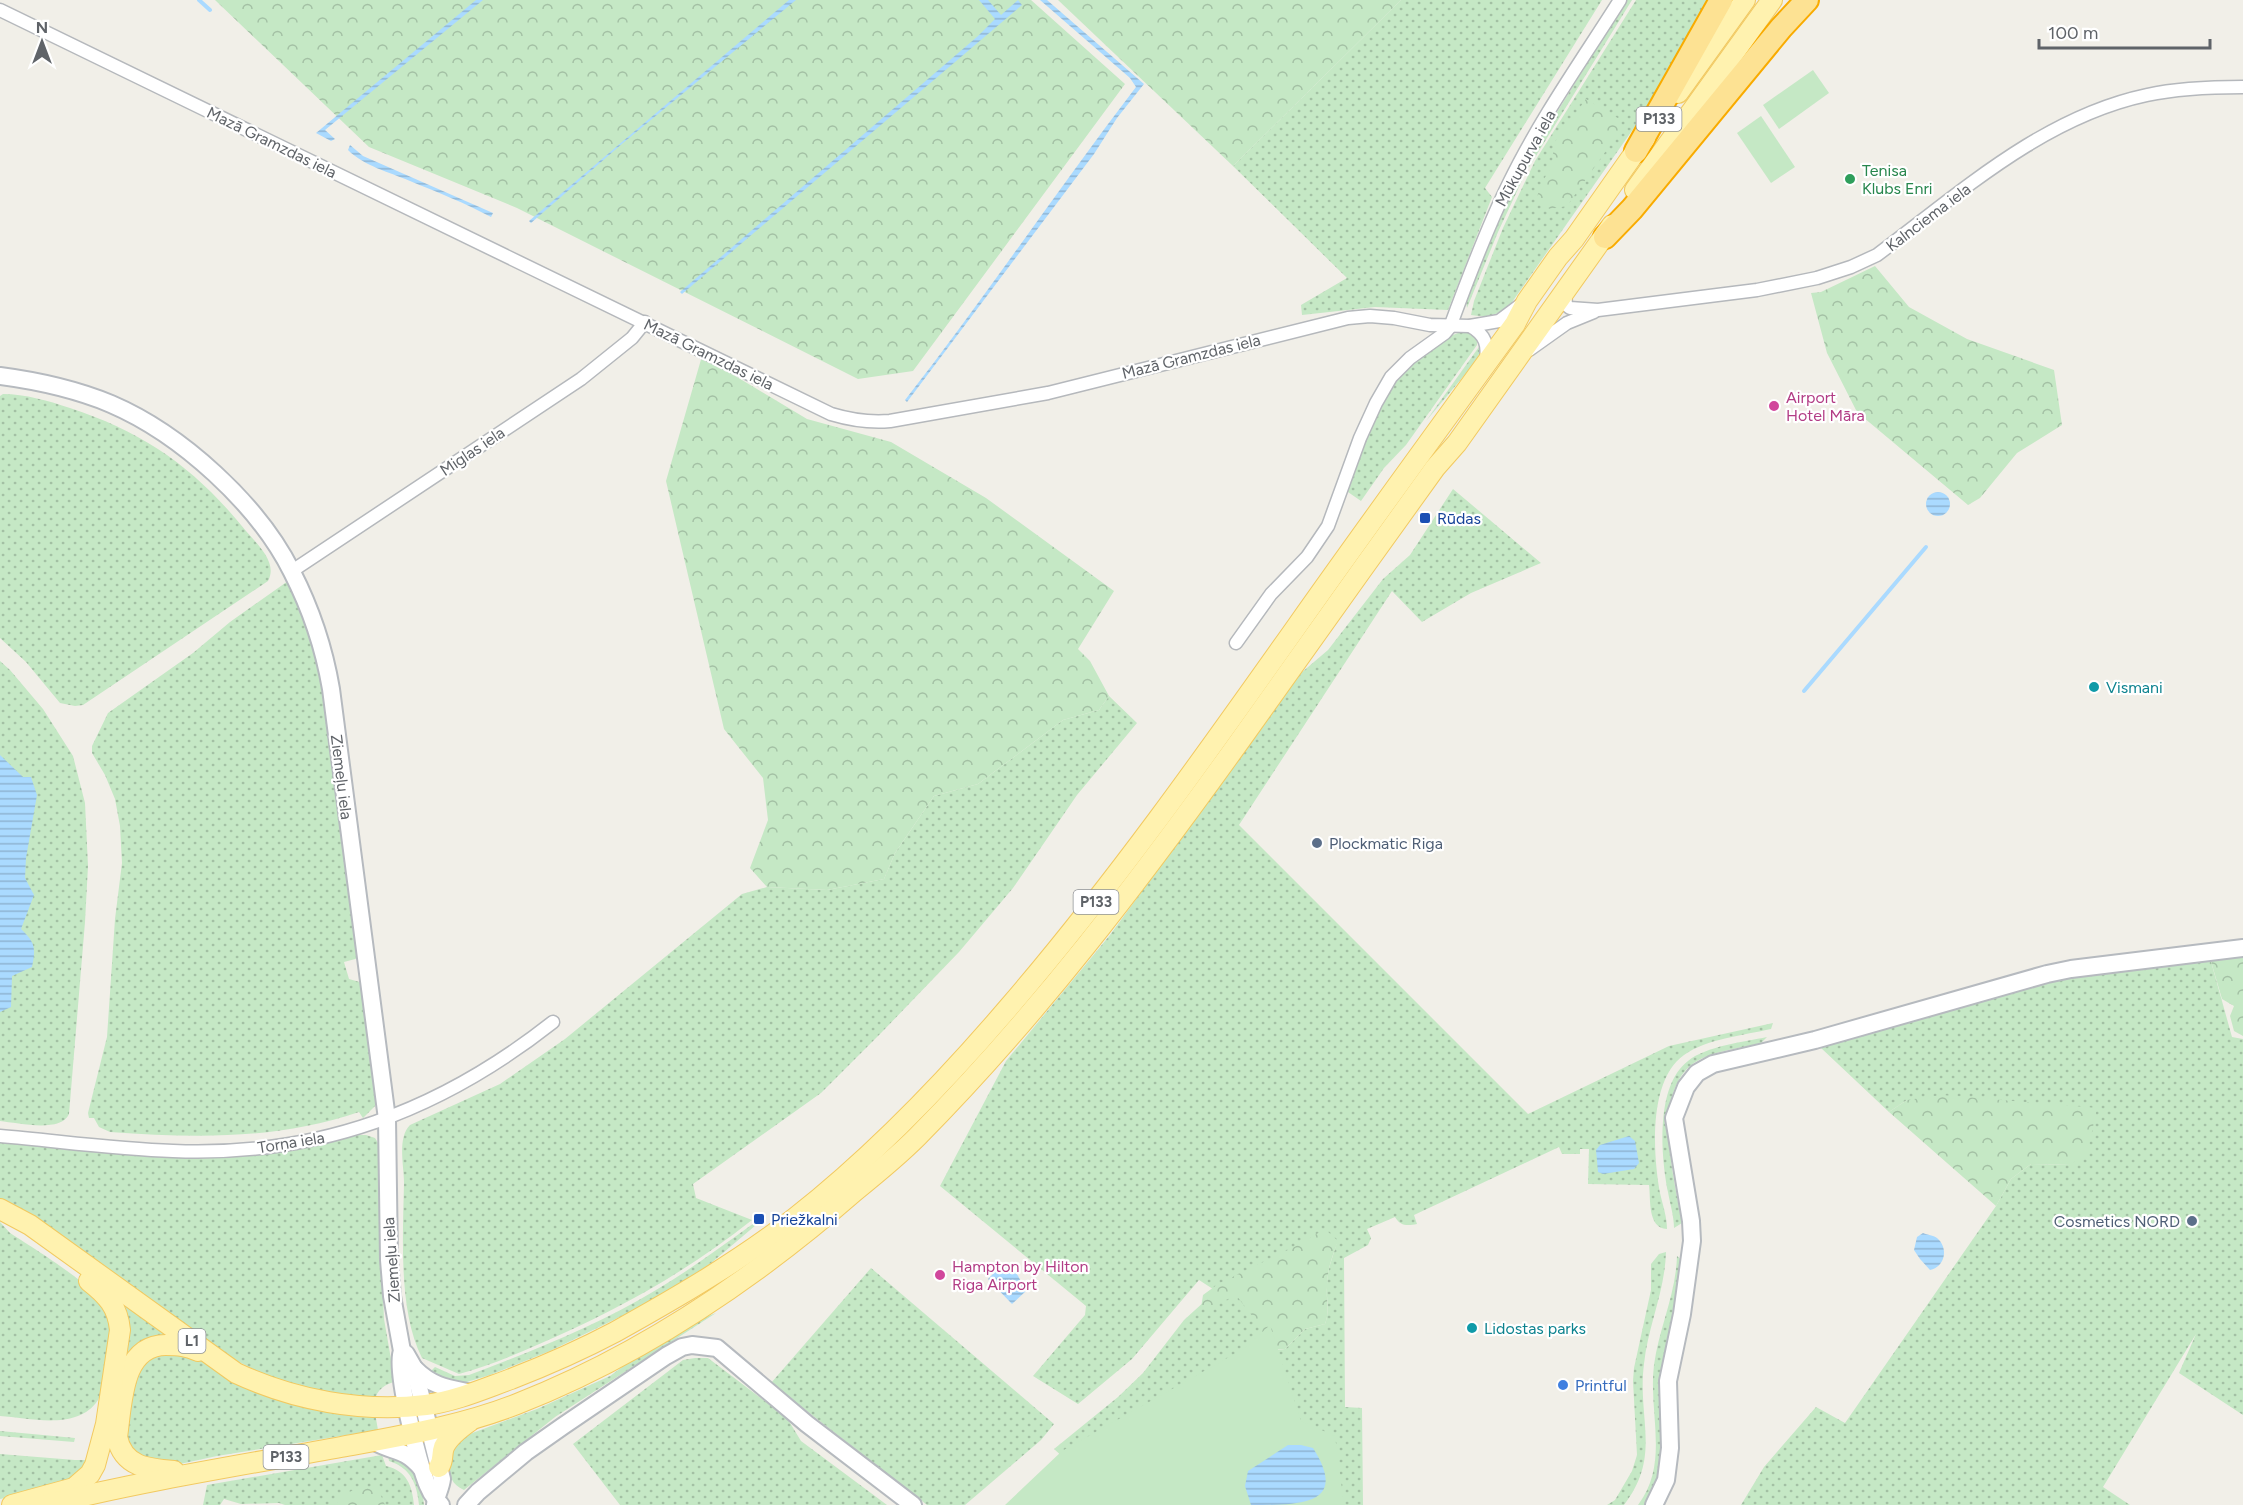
<svg xmlns="http://www.w3.org/2000/svg" width="2243" height="1505" viewBox="0 0 2243 1505" font-family="Figtree,sans-serif">
<defs>
<pattern id="grass-dots" width="8" height="8" patternUnits="userSpaceOnUse" patternTransform="scale(1.5)"><rect width="8" height="8" fill="#c5e8c5"/><path d="M2 2h.1M6 6h.1" fill="none" stroke="#a3c0a4" stroke-width="1.8" stroke-linecap="round"/></pattern>
<pattern id="forest-crowns" width="20" height="18" patternUnits="userSpaceOnUse" patternTransform="scale(1.5)"><rect width="20" height="18" fill="#c5e8c5"/><path d="M2 6a3 3 0 1 1 6 0M12 15a3 3 0 1 1 6 0" fill="none" stroke="#a3c0a4"/></pattern>
<pattern id="water-rules" width="6" height="5" patternUnits="userSpaceOnUse" patternTransform="scale(1.5)"><rect width="6" height="5" fill="#aadaff"/><path d="M0 2.5h6" fill="none" stroke="#8eb4d2"/></pattern>
</defs>
<rect width="100%" height="100%" fill="#f1efe8"/>
<g fill="url(#grass-dots)" fill-rule="evenodd">
<path d="M1401 0H1602L1485 188 1492 197 1448 310 1375 307 1302 315 1301 305 1347 278 1233 166Z"/>
<path d="M1626 0H1632L1526 172 1498 232 1467 308 1466 301 1493 231 1521 171Z"/>
<path d="M1636 0H1712L1636 125 1510 305C1498 315 1487 318 1471 315L1474 301 1503 228 1535 161Z"/>
<path d="M1463 331 1470 332 1477 337V345L1406 445 1384 468 1361 501 1345 490 1362 443 1388 390 1404 370 1448 337Z"/>
<path d="M1481 344 1478 359 1426 421Z"/>
<path d="M3 394C25 394 49 401 70 408 146 433 196 469 246 531 258 545 278 563 268 581L83 705 75 706 60 703 26 662 0 638V396Z"/>
<path d="M1453 489 1541 563 1471 593 1422 622 1392 591 1239 825 1528 1114 1669 1046 1773 1023 1771 1029C1745 1035 1706 1039 1684 1055 1648 1080 1653 1155 1660 1193 1663 1206 1667 1217 1667 1229 1647 1228 1651 1199 1649 1185L1588 1184 1589 1149H1580V1154H1562L1559 1147 1414 1215 1417 1224C1407 1226 1400 1226 1395 1217L1367 1229 1371 1238 1368 1245 1344 1258 1345 1407 1362 1408 1363 1505H1344L1085 1477 1054 1449 1118 1397 1143 1373 1184 1320 1216 1291 1199 1280 1132 1359 1078 1404 1033 1376 1085 1315 1086 1306 940 1186 1006 1061 1110 935 1301 673 1328 650 1383 579 1410 555ZM1337 1242C1333 1257 1327 1269 1327 1285 1326 1299 1330 1311 1325 1324L1305 1329 1285 1349 1278 1350 1255 1280Z"/>
<path d="M288 581 305 617 323 682 359 958 344 962 349 979 363 983 377 1097 375 1106 363 1118 359 1112C276 1140 196 1138 110 1132L99 1127 94 1118H89L88 1113 107 1037 115 919 122 863 120 826 115 799 105 775 92 753V746L108 713 193 653 230 622Z"/>
<path d="M0 661 10 670 43 709 73 756 85 803 88 866 85 922 69 1114C61 1133 18 1123 0 1121Z"/>
<path d="M1109 696 1137 723 1077 795 1013 888 959 952 882 1032 821 1093 693 1184 696 1198 752 1220C687 1272 614 1312 537 1345 512 1356 486 1367 459 1374L422 1358C398 1311 403 1235 404 1183 404 1166 397 1138 410 1125L500 1084 565 1039 742 894 767 887 827 890 884 879 895 853 934 796 978 784 1063 720 1099 710Z"/>
<path d="M2210 958 2232 1037 2243 1039V1415L2179 1373 2196 1334 2103 1487 2130 1505H1741L1764 1467 1816 1407 1845 1423 1996 1206 2011 1179 2031 1164 2071 1165 1907 1100 1889 1112 1820 1047 2045 983 2081 976Z"/>
<path d="M1767 1037 1761 1043C1738 1049 1708 1051 1690 1066 1652 1099 1675 1180 1682 1223L1674 1228C1674 1216 1670 1204 1668 1192 1661 1156 1655 1086 1688 1061 1706 1046 1744 1042 1767 1037Z"/>
<path d="M358 1135H366L375 1138 382 1149 380 1225 384 1319 395 1382C386 1383 376 1391 375 1400L336 1397 269 1377 235 1360 0 1200V1142C71 1149 143 1160 214 1158 263 1157 310 1147 358 1135Z"/>
<path d="M0 1222 10 1233C33 1248 104 1291 112 1315 115 1324 111 1361 108 1369 105 1379 103 1391 98 1400 78 1431 30 1418 0 1416Z"/>
<path d="M754 1223 756 1225 710 1264 668 1291 628 1313 550 1351 490 1375 460 1384 427 1375 435 1367 455 1376 469 1375C533 1351 598 1325 656 1290 690 1270 722 1246 754 1223Z"/>
<path d="M1666 1252C1665 1291 1648 1326 1644 1364 1637 1418 1662 1456 1624 1505H1607L1615 1500 1632 1471 1637 1455 1633 1381 1634 1368 1651 1290V1264L1659 1254Z"/>
<path d="M1677 1256 1683 1261 1662 1475 1648 1505H1638C1670 1463 1648 1413 1654 1365 1659 1328 1676 1294 1677 1256Z"/>
<path d="M871 1268 1054 1424 1041 1440 965 1505H927L771 1383Z"/>
<path d="M121 1299 172 1336 124 1369Z"/>
<path d="M716 1313 555 1417 464 1490C446 1483 448 1464 450 1448L467 1435 537 1409 610 1376 637 1356 700 1319Z"/>
<path d="M162 1349 188 1353 236 1382 268 1397 284 1402 375 1413 378 1430 217 1456 166 1467 132 1454 123 1427 133 1372Z"/>
<path d="M695 1358H708L787 1418 801 1441 887 1505H620L573 1444 683 1360Z"/>
<path d="M0 1431 75 1438 74 1442 0 1436Z"/>
<path d="M0 1454 75 1460H85C84 1467 82 1472 77 1476 64 1488 18 1495 0 1499Z"/>
<path d="M382 1455 386 1466C407 1471 412 1485 414 1505H285L279 1503 241 1504 224 1499 220 1505H203L207 1485Z"/>
<path d="M388 1455 411 1464 422 1489 424 1505H419C417 1484 411 1468 389 1461Z"/>
</g>
<g fill="url(#forest-crowns)">
<path d="M215 0H1031L1125 84 913 371 858 379 517 208 369 147Z"/>
<path d="M1058 0H1401L1233 166Z"/>
<path d="M1586 99 1621 120 1620 131 1567 206 1550 209 1537 202 1539 187 1552 166 1554 143Z"/>
<path d="M1875 266 1909 307 1967 339 2054 370 2062 425 2017 453 1980 498 1968 505 1857 412 1827 353 1811 293 1821 292Z"/>
<path d="M702 356 807 419 891 442 986 498 1114 591 1078 649 1090 661 1109 696 1099 710 1063 720 978 784 934 796 895 853 884 879 827 890 767 887 750 868 768 820 763 778 724 729 666 481Z"/>
<path d="M2243 951V1036L2234 1031 2230 1016 2234 1006 2222 999 2210 958Z"/>
<path d="M1942 1095 2097 1108 2088 1150 2071 1165 2031 1164 2011 1179 1996 1206 1889 1112 1907 1100Z"/>
<path d="M1325 1229 1338 1241C1332 1257 1327 1270 1327 1287 1326 1301 1330 1311 1325 1324L1305 1329 1285 1349 1263 1351 1260 1326 1236 1295 1206 1310 1201 1308 1203 1295 1218 1284 1298 1245Z"/>
<path d="M359 1487 378 1489 385 1505H336L340 1497Z"/>
</g>
<g fill="#c5e8c5">
<path d="M1813 70 1829 93 1779 129 1763 105Z"/>
<path d="M1761 116 1795 167 1771 183 1737 133Z"/>
<path d="M1270 1325 1301 1421 1335 1436 1344 1505H1005L1062 1451 1245 1348Z"/>
</g>
<g fill="url(#water-rules)">
<path d="M476 0H483L325 130 335 139 331 141 316 133Z"/>
<path d="M789 0H796L623 143 531 223 529 221Z"/>
<path d="M979 0H988L1001 15 1018 0 1022 5 682 294 680 292 978 36 995 19Z"/>
<path d="M1040 0H1047L1144 84 1117 118 1094 154 907 402 905 400C985 298 1057 190 1136 87L1130 78Z"/>
<path d="M350 145 363 156 493 213 491 217C465 203 437 192 410 181 389 172 364 166 348 150Z"/>
<circle cx="1938" cy="504" r="12"/>
<path d="M0 755 23 777H31L37 795 26 858 25 878 34 895 21 929C35 942 36 948 32 967L12 976 11 1007 0 1012Z"/>
<path d="M1629 1136 1635 1141 1639 1163 1634 1169 1603 1174 1598 1172 1596 1150 1600 1145Z"/>
<path d="M1923 1233C1928 1235 1933 1235 1937 1238 1949 1248 1945 1267 1930 1270L1920 1259 1914 1250 1917 1237Z"/>
<path d="M1004 1263 1017 1274 1026 1291 1012 1304 988 1279Z"/>
<path d="M1288 1445H1301L1313 1448C1349 1505 1302 1505 1251 1505L1245 1486 1248 1471Z"/>
</g>
<g fill="none" stroke-linecap="round" stroke-linejoin="round">
<g stroke="#aadaff" stroke-width="4">
<path d="M199 0 210 10"/>
<path d="M1804 691 1926 547"/>
</g>
<g stroke="#b5b8bc" stroke-width="15">
<g id="street">
<path d="M0 10 831 414C851 420 868 423 890 421L1048 393 1348 318 1370 316 1394 318 1430 325 1470 326 1499 321 1523 303"/>
<path d="M1565 292 1566 305 1570 308 1598 310 1757 290 1817 278 1851 267 1877 255C1960 193 2043 117 2147 95 2179 88 2210 87 2243 87"/>
<path d="M1470 326C1486 335 1488 345 1486 362"/>
<path d="M1529 350 1567 323 1594 312"/>
<path d="M292 571 581 379 632 338 645 322"/>
<path d="M1236 643 1271 594 1307 557 1328 526 1360 438 1376 403 1391 377 1410 358 1445 333 1450 327C1468 278 1486 230 1509 183 1540 119 1582 60 1620 0"/>
<path d="M0 1136C58 1141 115 1149 173 1151 318 1157 440 1111 553 1022"/>
</g>
</g>
<g stroke="#b6babf" stroke-width="20">
<g id="secondary">
<path d="M0 376C38 381 75 389 111 404 181 434 258 504 292 572 311 609 324 648 331 689L387 1119 389 1260 392 1296 402 1351C394 1367 419 1467 428 1486 431 1494 436 1500 441 1505"/>
<path d="M402 1351 406 1354 414 1368 442 1479C441 1488 436 1496 435 1505"/>
<path d="M415 1369C433 1387 448 1388 472 1393"/>
<path d="M373 1441C393 1453 403 1447 421 1468"/>
<path d="M466 1505 478 1492 526 1452 563 1426 666 1356 682 1347 692 1345 717 1348 807 1424 913 1505"/>
<path d="M1654 1505 1666 1480 1670 1448 1668 1381 1682 1314 1692 1241 1691 1221 1674 1118 1686 1087 1697 1073 1713 1064 1815 1040 2047 974 2071 969 2243 948"/>
</g>
</g>
<g stroke="#f2c960" stroke-width="22">
<g id="primary">
<path d="M1678 93 1745 0"/>
<path d="M1635 190 1772 0"/>
<path d="M0 1209 30 1225 236 1373C294 1400 362 1413 426 1405 456 1401 483 1389 511 1379 547 1365 581 1350 615 1332 678 1297 738 1262 795 1218 874 1156 944 1083 1009 1007 1113 886 1205 756 1297 626 1369 524 1442 424 1515 324L1527 301 1558 257 1574 239 1645 138"/>
<path d="M439 1467C444 1460 441 1455 444 1447 449 1436 460 1428 470 1421"/>
<path d="M174 1471C148 1469 123 1467 117 1437 122 1404 121 1345 166 1345 179 1345 187 1346 198 1351"/>
<path d="M12 1505 74 1488 90 1474 95 1465 106 1424 120 1330C118 1307 107 1295 89 1281"/>
<path d="M45 1505C142 1481 242 1465 341 1447 400 1436 461 1426 517 1404 642 1355 754 1279 855 1191 876 1174 898 1156 917 1137 1037 1016 1140 880 1239 742 1305 650 1369 559 1435 468L1457 443 1612 225"/>
</g>
</g>
<g stroke="#f9ab00" stroke-width="26">
<g id="highway">
<path d="M1636 151 1721 0"/>
<path d="M1605 237 1632 209 1781 28 1807 0"/>
</g>
</g>
<use href="#street" stroke="#fff" stroke-width="12"/>
<use href="#secondary" stroke="#fff" stroke-width="16"/>
<use href="#primary" stroke="#fff2af" stroke-width="20"/>
<use href="#highway" stroke="#fde293" stroke-width="22"/>
</g>
<circle fill="#2e9e5b" stroke="#fff" stroke-width="2" cx="1850" cy="179" r="6"/>
<g fill="#d1479c" stroke="#fff" stroke-width="2">
<circle cx="1774" cy="406" r="6"/>
<circle cx="940" cy="1275" r="6"/>
</g>
<g fill="#1a4fb4" stroke="#fff" stroke-width="2">
<rect x="1419" y="512" width="12" height="12" rx="3"/>
<rect x="753" y="1213" width="12" height="12" rx="3"/>
</g>
<g fill="#0f9aa8" stroke="#fff" stroke-width="2">
<circle cx="2094" cy="687" r="6"/>
<circle cx="1472" cy="1328" r="6"/>
</g>
<g fill="#5c6f8a" stroke="#fff" stroke-width="2">
<circle cx="1317" cy="843" r="6"/>
<circle cx="2192" cy="1221" r="6"/>
</g>
<circle fill="#3f7fe0" stroke="#fff" stroke-width="2" cx="1563" cy="1385" r="6"/>
<g text-anchor="middle" stroke-width="4.5" stroke-linejoin="round" paint-order="stroke">
<g fill="#fff" stroke="#8f9295" stroke-width="1.5">
<rect x="1636.5" y="107" width="45" height="24" rx="4.5"/>
<rect x="1073.5" y="890" width="45" height="24" rx="4.5"/>
<rect x="178.5" y="1329" width="27" height="24" rx="4.5"/>
<rect x="263.5" y="1445" width="45" height="24" rx="4.5"/>
</g>
<g font-size="15" font-weight="bold" fill="#5f6368">
<text x="1659" y="124">P133</text>
<text x="1096" y="907">P133</text>
<text x="192" y="1346">L1</text>
<text x="286" y="1462">P133</text>
</g>
<g font-size="16" fill="#5f6368" stroke="#fff">
<text transform="translate(272 142) rotate(26)" y="6">Mazā Gramzdas iela</text>
<text transform="translate(1525 158) rotate(-61)" y="6">Mūkupurva iela</text>
<text transform="translate(1928 217) rotate(-37)" y="6">Kalnciema iela</text>
<text transform="translate(709 354) rotate(26)" y="6">Mazā Gramzdas iela</text>
<text transform="translate(1191 356) rotate(-14)" y="6">Mazā Gramzdas iela</text>
<text transform="translate(472 451) rotate(-34)" y="6">Miglas iela</text>
<text transform="translate(342 777) rotate(83)" y="6">Ziemeļu iela</text>
<text transform="translate(291 1142) rotate(-9)" y="6">Torņa iela</text>
<text transform="translate(391 1260) rotate(-94)" y="6">Ziemeļu iela</text>
</g>
<g font-size="16" fill="#27864d" stroke="#fff" text-anchor="start">
<text x="1862" y="176">Tenisa<tspan x="1862" dy="18">Klubs Enri</tspan></text>
</g>
<g font-size="16" fill="#b23c85" stroke="#fff" text-anchor="start">
<text x="1786" y="403">Airport<tspan x="1786" dy="18">Hotel Māra</tspan></text>
<text x="952" y="1272">Hampton by Hilton<tspan x="952" dy="18">Riga Airport</tspan></text>
</g>
<g font-size="16" fill="#164399" stroke="#fff" text-anchor="start">
<text x="1437" y="524">Rūdas</text>
<text x="771" y="1225">Priežkalni</text>
</g>
<g font-size="16" fill="#0d838f" stroke="#fff" text-anchor="start">
<text x="2106" y="693">Vismani</text>
<text x="1484" y="1334">Lidostas parks</text>
</g>
<g font-size="16" fill="#4e5e75" stroke="#fff" text-anchor="start">
<text x="1329" y="849">Plockmatic Riga</text>
<text x="2180" y="1227" text-anchor="end">Cosmetics NORD</text>
</g>
<g font-size="16" fill="#366cbe" stroke="#fff" text-anchor="start">
<text x="1575" y="1391">Printful</text>
</g>
</g>
<g transform="translate(42 42)" stroke="#ffffff" stroke-width="4.5" paint-order="stroke">
<path d="M0-4.5L10 22L0 15L-10 22Z" fill="#5f6368"/>
<text y="-9" font-size="16" font-weight="bold" text-anchor="middle" fill="#5f6368">N</text>
</g>
<path d="M2039 39v9h171v-9" fill="none" stroke="#5f6368" stroke-width="3"/>
<text x="2048" y="39" font-size="18" fill="#5f6368" stroke="#ffffff" stroke-width="4.5" paint-order="stroke">100 m</text>
</svg>
